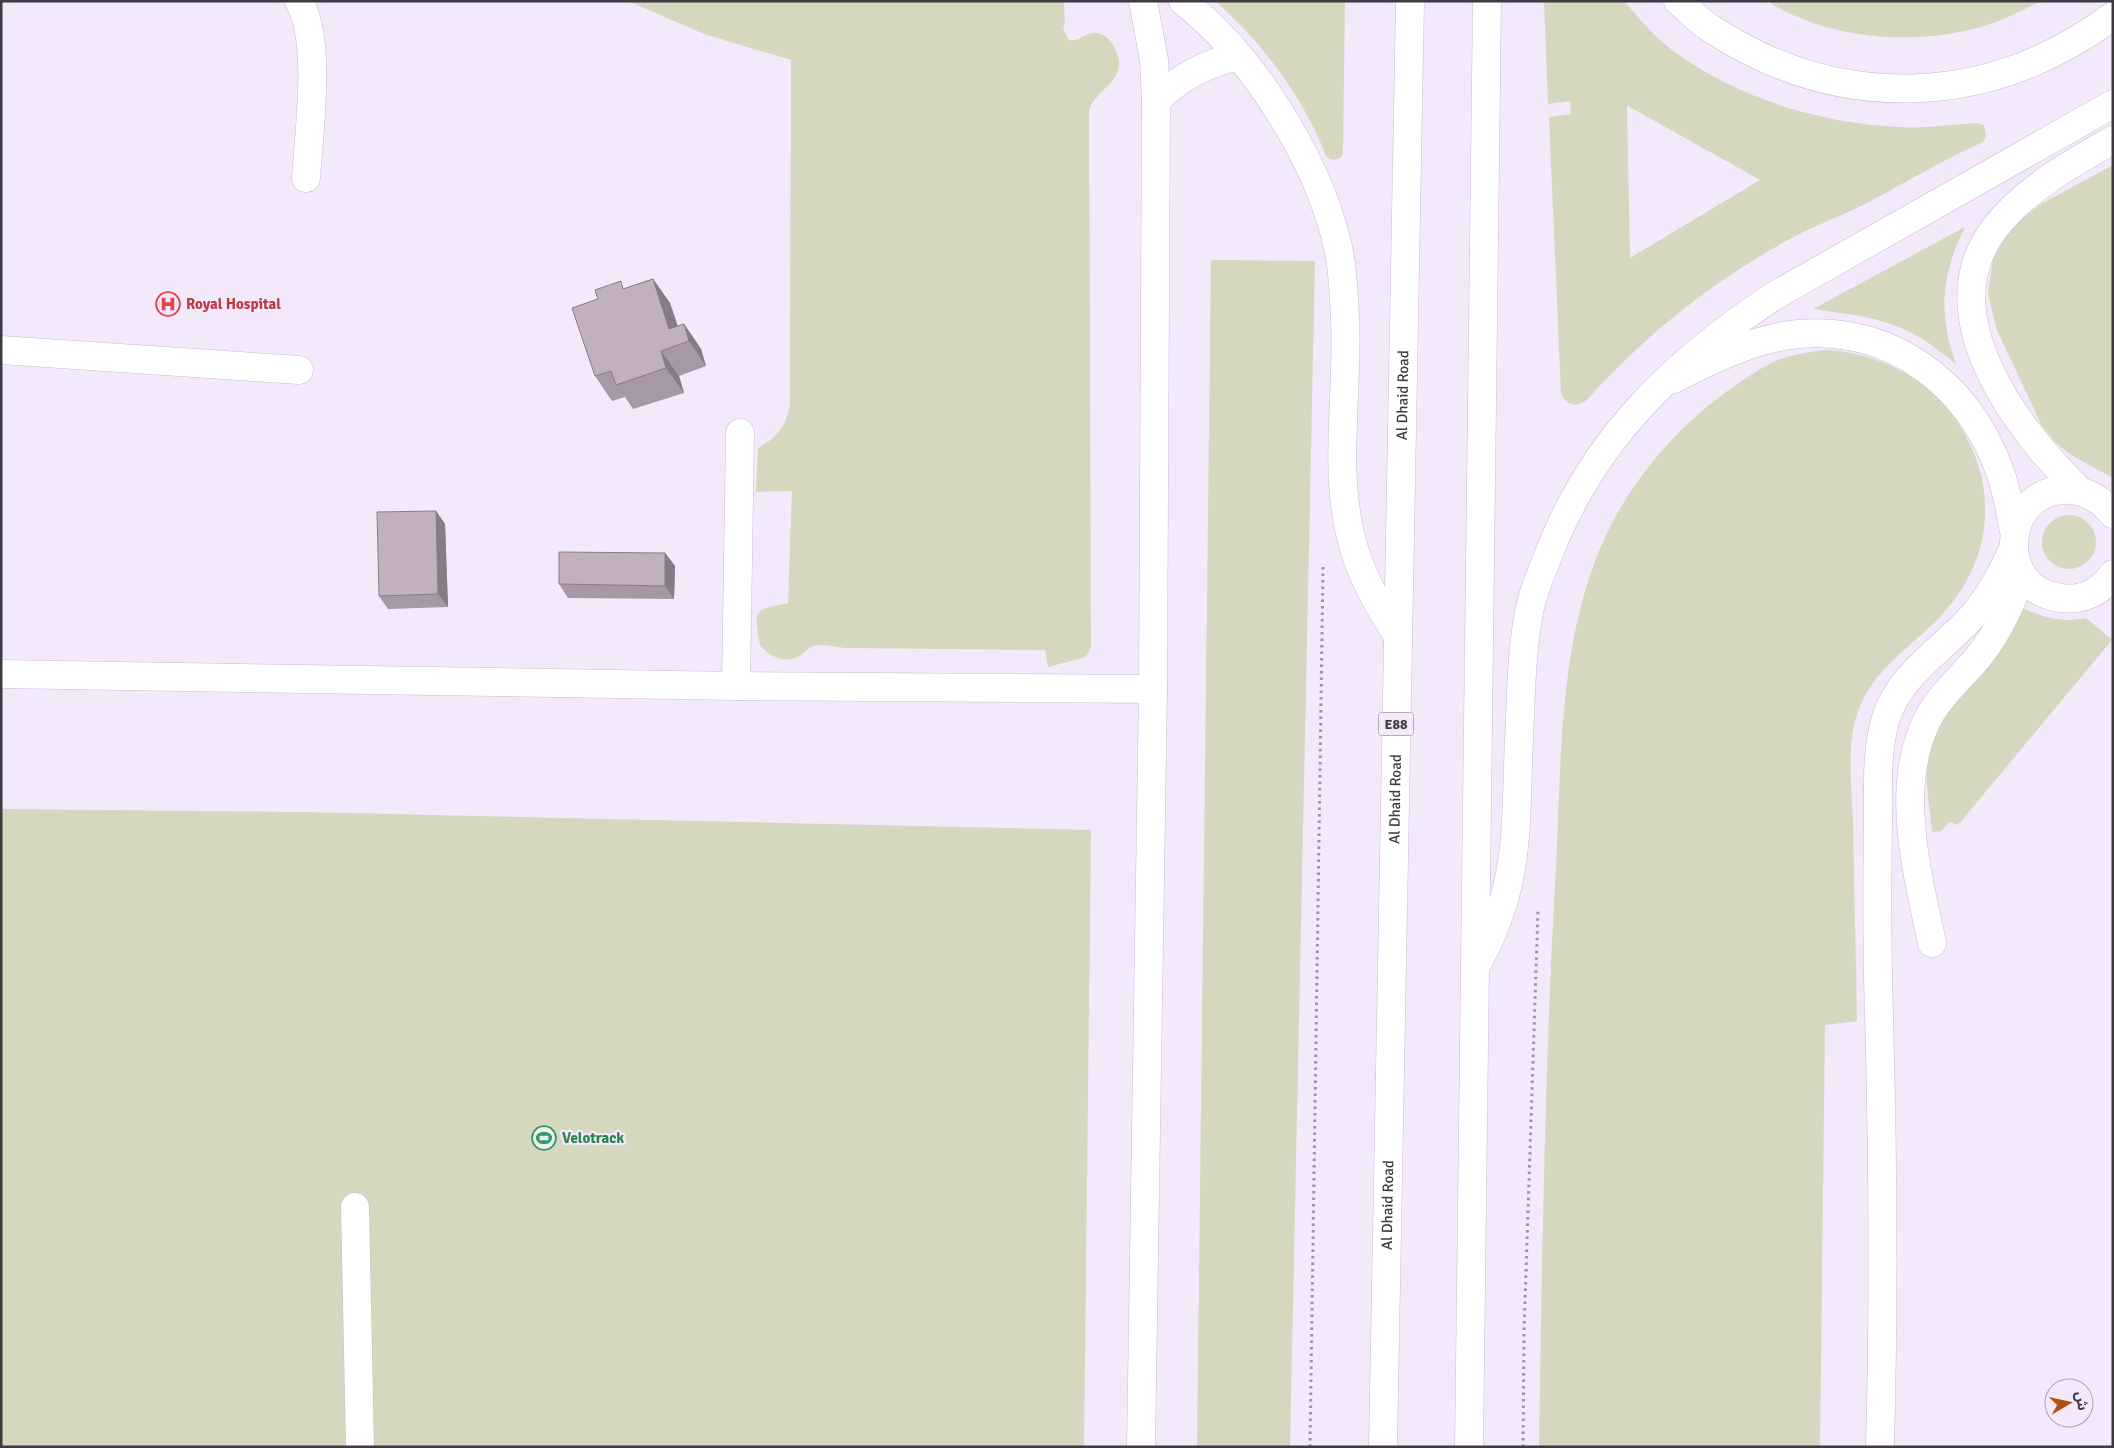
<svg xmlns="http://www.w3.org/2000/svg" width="2114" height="1448" viewBox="0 0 2114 1448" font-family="Signika,'Noto Sans Arabic',sans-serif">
<rect width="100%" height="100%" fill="#f3e9fa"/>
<g fill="#d5d8be" fill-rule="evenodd">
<path d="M628 1H1064L1065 23 1063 29 1069 40C1081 42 1087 31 1098 33 1104 34 1110 40 1113 45 1134 80 1095 87 1089 111L1091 647 1086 657 1048 667 1045 650 845 648C834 647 824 643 814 646 808 647 806 652 801 655 786 665 770 657 760 645 754 609 753 610 788 603L792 491 756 492 758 448C777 438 786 426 790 405L791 60 704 34Z"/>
<path d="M1215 1H1345L1343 149 1342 156C1336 161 1332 161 1326 156 1304 98 1262 42 1215 1Z"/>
<path d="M1544 1H1624C1639 18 1654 37 1672 50 1737 98 1818 123 1899 127 1925 129 1952 124 1978 123L1984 125 1986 137 1983 142C1940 161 1900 186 1859 207 1838 217 1817 225 1797 235 1717 278 1647 333 1587 400 1575 408 1567 406 1561 393L1549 117 1571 114 1570 101 1548 104ZM1628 106 1760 180 1630 258 1627 106Z"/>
<path d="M1767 1H2041C2021 11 2002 21 1981 27 1913 46 1828 40 1767 1Z"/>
<path d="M2113 165V478L2071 455 2056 443 2042 426 1996 328 1988 293 1993 258 2012 227 2041 204Z"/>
<path d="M1965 227C1941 275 1938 313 1956 364 1904 320 1877 318 1813 309Z"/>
<path d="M1211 260 1315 261 1290 1447H1197Z"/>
<path d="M1826 350C1877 353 1926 376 1956 420 2002 487 1993 565 1935 622 1902 654 1868 674 1855 721 1847 753 1852 790 1853 822 1854 888 1856 955 1857 1021L1825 1025 1820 1447H1539C1542 1253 1545 1060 1556 866 1561 767 1559 659 1594 564 1620 492 1673 428 1736 385 1749 376 1763 366 1778 360 1794 354 1809 352 1826 350Z"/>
<circle cx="2069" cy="542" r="27"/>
<path d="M2021 607C2043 618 2061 623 2086 618L2112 640 1958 825 1949 822 1941 831 1932 832C1930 805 1922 772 1930 745 1941 712 1969 689 1991 663 2005 647 2014 627 2021 607Z"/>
<path d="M1 809 303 812 1091 830 1084 1447H1Z"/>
</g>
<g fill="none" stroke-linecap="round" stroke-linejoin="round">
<g stroke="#c6bccd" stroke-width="29">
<g id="minor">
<path d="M299 1C322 41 309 131 306 178"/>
<path d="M1156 101C1179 77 1207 63 1239 56"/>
<path d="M1 350 299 370"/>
<path d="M1674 379C1711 359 1756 338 1798 334 1892 326 1967 383 1999 469 2007 489 2010 511 2014 531"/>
<path d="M2080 491C2018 431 1928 314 1995 228 2024 190 2072 163 2113 140"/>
<path d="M2113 514C2102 500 2089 492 2071 490 2002 485 1992 590 2061 598 2082 601 2101 592 2113 574"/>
<path d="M1 674 736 686 1153 689"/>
<path d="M736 686 740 433"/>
<path d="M1932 943C1917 872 1892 780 1931 713 1944 691 1964 675 1980 655 1999 631 2011 603 2022 575"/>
<path d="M355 1207 360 1447"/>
<path d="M1141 1447 1153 689 1156 101 1154 60 1143 1"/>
<path d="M1880 1447C1884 1303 1883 1159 1879 1015 1877 951 1877 886 1878 821 1878 787 1876 751 1886 718 1899 676 1940 651 1968 621 1988 600 2001 575 2013 549"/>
</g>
</g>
<g stroke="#c6bccd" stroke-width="29">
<g id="highway">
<path d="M1183 1C1253 56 1318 159 1338 247 1343 269 1344 296 1345 318 1349 396 1331 476 1355 552 1365 583 1380 609 1398 636"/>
<path d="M1678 1C1689 10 1699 21 1710 28 1839 113 1989 108 2113 16"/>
<path d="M1478 962C1521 884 1515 826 1519 741 1521 700 1521 658 1528 618 1531 597 1540 576 1548 556 1592 440 1673 363 1774 296L2113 104"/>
<path id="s1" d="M1383 1447 1410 1"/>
<path d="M1469 1447 1487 1"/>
</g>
</g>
<g stroke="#9c94a0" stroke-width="3" stroke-dasharray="2.5 4" stroke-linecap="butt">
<path d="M1310 1447 1323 567"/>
<path d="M1523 1447 1524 1333 1538 910"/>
</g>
<use href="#minor" stroke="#fff" stroke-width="28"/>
<use href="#highway" stroke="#fff" stroke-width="28"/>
</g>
<g fill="#a698a4">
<path d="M653 279 670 303 678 326 684 324 701 349 706 366 679 376 684 393 633 409 625 397 612 401 595 376 598 299 625 288Z"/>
<path d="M436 511 445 524 448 607 388 609 379 596Z"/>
<path d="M665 553 675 566 674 599 568 598 559 584Z"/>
</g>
<g fill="#877c86">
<path d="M653 279 670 303 683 343 669 329Z"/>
<path d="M684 324 701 349 706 366 689 341Z"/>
<path d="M661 351 679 376 684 393 666 368Z"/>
<path d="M436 511 445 524 448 607 438 594Z"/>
<path d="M665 553 675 566 674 599 665 586Z"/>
</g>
<g fill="#c1b1bf" stroke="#877c86">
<path d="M653 279 669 329 684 324 689 341 661 351 666 368 616 385 611 371 595 376 572 308 598 299 595 290 621 281 623 289Z"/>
<path d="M436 511 438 594 379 596 377 512Z"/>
<path d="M559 552 665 553V586L559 584Z"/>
</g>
<defs>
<g id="hospital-ring" transform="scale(1.25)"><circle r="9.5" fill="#f3e9fa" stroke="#e0444e" stroke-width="1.5"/><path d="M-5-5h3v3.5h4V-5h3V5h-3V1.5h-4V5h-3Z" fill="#e0444e"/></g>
<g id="stadium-ring" transform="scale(1.25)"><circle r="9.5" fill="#f3e9fa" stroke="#2e9e5b" stroke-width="1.5"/><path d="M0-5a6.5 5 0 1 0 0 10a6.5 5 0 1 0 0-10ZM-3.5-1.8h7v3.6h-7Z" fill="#2e9e5b"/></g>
</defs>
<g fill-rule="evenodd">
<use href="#hospital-ring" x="168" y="304"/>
<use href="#stadium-ring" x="544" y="1138"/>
</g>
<g text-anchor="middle" stroke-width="4.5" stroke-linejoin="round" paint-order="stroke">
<rect fill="#f3e9fa" stroke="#756e78" stroke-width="1" x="1378.5" y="712.5" width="35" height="23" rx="4"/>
<g font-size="14" font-weight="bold" fill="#3f3a41">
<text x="1396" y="729">E88</text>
</g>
<g font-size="15" font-weight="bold" fill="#be3a42" stroke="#f3e9fa" text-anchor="start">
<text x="186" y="309">Royal Hospital</text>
</g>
<g font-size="15" fill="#3f3a41" stroke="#f3e9fa">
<text dy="5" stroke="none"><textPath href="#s1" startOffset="1052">Al Dhaid Road</textPath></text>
<text dy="5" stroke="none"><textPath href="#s1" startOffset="648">Al Dhaid Road</textPath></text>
<text dy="5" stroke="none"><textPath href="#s1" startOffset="242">Al Dhaid Road</textPath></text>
</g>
<g font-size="15" font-weight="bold" fill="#27864d" stroke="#f3e9fa" text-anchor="start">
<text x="562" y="1143">Velotrack</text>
</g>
</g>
<rect width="2114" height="1448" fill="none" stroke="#3f3a41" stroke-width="5"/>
<g transform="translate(2069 1403) rotate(81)"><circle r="24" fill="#f3e9fa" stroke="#aba3b0"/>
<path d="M0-4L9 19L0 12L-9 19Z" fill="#b25016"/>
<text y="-8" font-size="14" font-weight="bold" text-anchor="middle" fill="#3f3a41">ش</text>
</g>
</svg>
